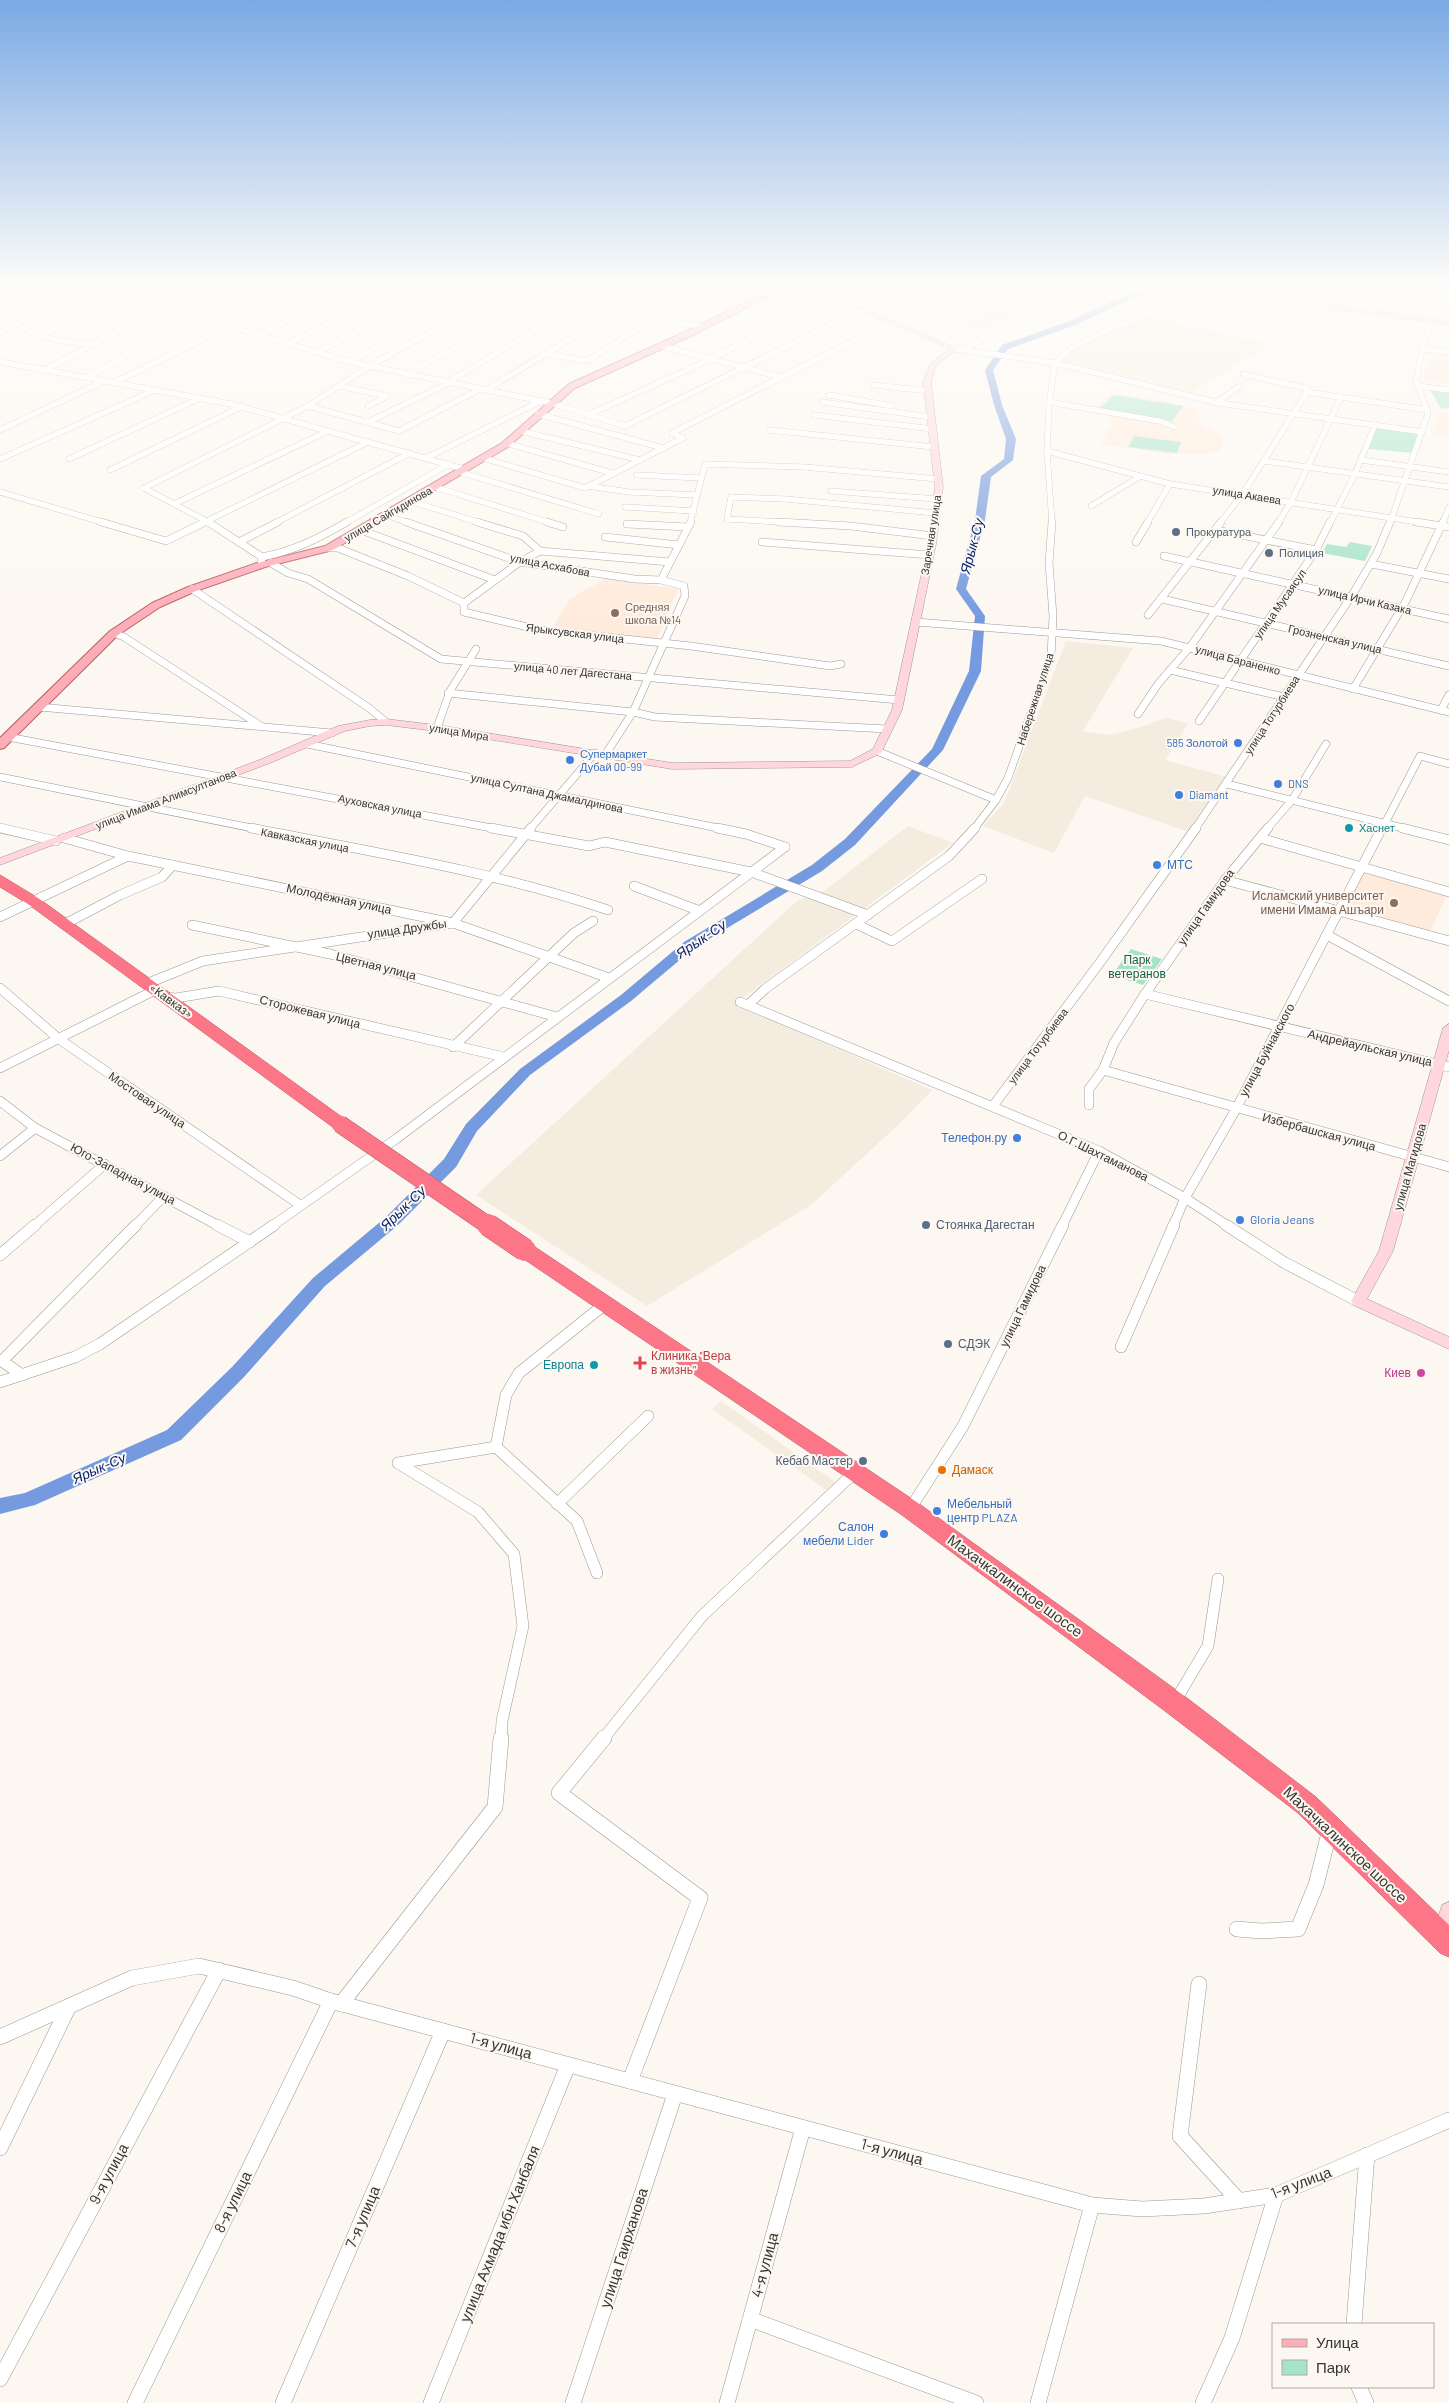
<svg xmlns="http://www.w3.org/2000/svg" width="1449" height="2403" viewBox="0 0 1449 2403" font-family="Barlow,sans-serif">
<rect width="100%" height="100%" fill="#fcf8f1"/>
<g fill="#f4ecde">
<path d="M1042 286H1085V290L982 329 957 324Z"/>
<path d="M1146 316 1269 344 1190 394 1060 362 1075 350 1108 332Z"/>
<path d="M1066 641 1133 648 1083 731 1109 735 1142 727 1165 718 1188 723 1165 760 1227 777 1189 832 1085 796 1054 853 983 826 1004 803Z"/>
<path d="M908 826 953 843 735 1004 932 1090 898 1125 811 1205 647 1306 476 1195 797 901 824 891Z"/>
<path d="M721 1401 838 1484 829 1492 712 1409Z"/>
</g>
<g fill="#ffebdb">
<path d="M1428 351 1449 354V384L1424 381 1423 378Z"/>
<path d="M1110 393 1160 400 1195 409 1201 424 1225 438 1222 447 1217 451 1208 453 1170 454 1100 444 1113 423 1106 413 1093 411Z"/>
<path d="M1439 412 1449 414V437L1433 435Z"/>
<path d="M607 578 678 589 657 638 552 628 571 598Z"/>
<path d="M1355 869 1447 895 1429 934 1343 910Z"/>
</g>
<g fill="#a6e4c8">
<path d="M1429 388 1449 391V408L1441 409Z"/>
<path d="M1114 395 1183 406 1172 421 1099 409Z"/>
<path d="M1377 426 1419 432 1412 453 1369 449Z"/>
<path d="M1134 436 1181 442 1177 453 1128 447Z"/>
<path d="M1350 542 1372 546 1365 561 1322 553 1327 544 1346 547Z"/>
<path d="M1131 949 1162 959 1143 985 1112 975Z"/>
</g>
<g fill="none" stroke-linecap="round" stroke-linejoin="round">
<path fill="#759adf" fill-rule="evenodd" d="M1155 286H1167L1134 298 1073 326 1008 349 993 370 1002 405 1016 439 1013 460 991 477 985 520 966 589 985 616 981 671 943 750 855 845 822 871 694 948 631 1001 530 1075 477 1131 456 1167 398 1225 325 1286 244 1377 181 1440 35 1505 0 1514V1498L25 1493 167 1430 232 1367 313 1278 386 1217 444 1159 466 1124 520 1069 621 995 684 942 812 865 845 839 932 749 969 671 975 616 956 589 975 520 981 476 1004 459 1006 439 994 405 985 370 1002 345 1067 322 1128 294Z"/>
<g stroke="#9d9992" stroke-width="6">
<g id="street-far4">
<path d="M17 286 165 307 350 362 551 403 625 426 844 318 863 311"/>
<path d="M815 289 828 286"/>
<path d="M57 290 9 318C32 340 64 341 94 345"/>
<path d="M1386 290 1449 297"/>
<path d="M503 292 703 327"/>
<path d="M908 295 955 309"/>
<path d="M908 295 929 286"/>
<path d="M979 301 992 300 1007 292 986 286"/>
<path d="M1319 305 1330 292 1328 286"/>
<path d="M852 306 882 298 912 286"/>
<path d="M1372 313 1386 290 1385 287"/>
<path d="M0 333 14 325"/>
<path d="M258 335 360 286"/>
<path d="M40 336 140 286"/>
<path d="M289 343 397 289"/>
<path d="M661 346 781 377"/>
<path d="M955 349 1055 363 1219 403 1422 432"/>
<path d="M1422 349 1449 352"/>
<path d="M964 350C1010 321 1059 302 1111 286"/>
<path d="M318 352 426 295"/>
<path d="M546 354 587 361 705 286"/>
<path d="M0 362 231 404 464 469"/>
<path d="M350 362 455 302"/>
<path d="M44 370 203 286"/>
<path d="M408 374 563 286"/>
<path d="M88 377 196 316 256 286"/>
<path d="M115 382 314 286"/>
<path d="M448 382 610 286"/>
<path d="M874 385 928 391"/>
<path d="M340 386 387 396 368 406"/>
<path d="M1418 386 1449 390"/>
<path d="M486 390 657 286"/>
<path d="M1306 392 1428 410"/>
<path d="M829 395 892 406"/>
<path d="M822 402 931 417"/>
<path d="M1049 402 1159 421 1175 427"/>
<path d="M1216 403 1240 386"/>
<path d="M308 406 399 431 480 389"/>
<path d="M538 414 663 448"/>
<path d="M588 415 698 365 809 309 818 308 844 318"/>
<path d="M814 415 933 429"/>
<path d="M368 422 449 383"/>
<path d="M0 430 104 381"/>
<path d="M769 430 934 447"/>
<path d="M521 431 640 460"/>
<path d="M506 443 612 473"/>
<path d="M1047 451 1170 484 1424 523"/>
<path d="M426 458 541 401"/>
<path d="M483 458 585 488 683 438 672 433 862 336"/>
<path d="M0 459 155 390"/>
<path d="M69 459 200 398"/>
<path d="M1361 460 1449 472"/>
<path d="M1264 461 1449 487"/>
<path d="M110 470 241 407"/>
<path d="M460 472 599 514"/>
<path d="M636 475 701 478"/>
<path d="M588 486 629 492 697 495"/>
<path d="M435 487 551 523"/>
<path d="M144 488 308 406 371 365 514 286"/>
<path d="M144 488 210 523"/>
<path d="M831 491 937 499"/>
<path d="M0 492 105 523"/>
<path d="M410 501 481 523"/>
<path d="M174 504 328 431"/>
<path d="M1091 506 1139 477"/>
<path d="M625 507 694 511"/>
<path d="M386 515 409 523"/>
<path d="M203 523 368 442"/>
<path d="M275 523 410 453"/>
<path d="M345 523 449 464"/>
<path d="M690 523 705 464 804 467 938 479"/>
<path d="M800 523 727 519 731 497 785 499 936 513"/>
<path d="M1052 523 1047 451 1049 405 1055 363 1070 349 1104 332 1184 299 1206 286"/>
<path d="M1147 523 1170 484"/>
<path d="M1220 523 1242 495 1309 389 1243 374"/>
<path d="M1278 523 1291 502 1341 397"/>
<path d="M1330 523 1355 474 1375 425"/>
<path d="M1390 523 1428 413 1416 381 1423 344 1442 289 1449 287"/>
<path d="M1443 523 1449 507"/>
</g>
</g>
<g stroke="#9d9992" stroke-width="8">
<g id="street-far3">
<path d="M101 522 166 541 205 522"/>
<path d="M208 522 262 557 261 564"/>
<path d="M406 522 520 562 635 579 661 580"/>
<path d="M477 522 523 536 540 551"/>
<path d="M547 522 563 527"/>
<path d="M778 522 851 526 933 536"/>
<path d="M1416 522 1449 527"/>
<path d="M627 524 688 527"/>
<path d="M361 530 495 580"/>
<path d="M1216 530 1316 550"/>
<path d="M605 537 679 545"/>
<path d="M239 542 278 522"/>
<path d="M762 542 930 555"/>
<path d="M1136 542 1148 522"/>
<path d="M329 548H338L408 576 464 603"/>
<path d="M1164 556 1449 619"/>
<path d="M262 557C294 551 319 538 347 522"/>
<path d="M271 563 288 573 308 579 441 659 899 700"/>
<path d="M1371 564 1449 579"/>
<path d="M192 589 369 708 386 722"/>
<path d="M1162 599 1449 666"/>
<path d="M464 603V612L540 630 691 646 830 666 841 664"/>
<path d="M464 603 520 562 540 551 670 562"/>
<path d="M1148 615 1221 522"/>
<path d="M916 622 1161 641 1449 712"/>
<path d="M114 633 124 637 261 726"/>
<path d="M1170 670 1284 697"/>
<path d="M1353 689 1406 601 1443 522"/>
<path d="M448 693 633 712 655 717 887 729"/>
<path d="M39 707 332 733"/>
<path d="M1441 710 1449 695"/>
<path d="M1138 714 1158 684 1190 647 1279 522"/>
<path d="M1199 721 1316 550 1330 522"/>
<path d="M437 728 450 691 476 649"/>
<path d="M8 737 497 829"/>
<path d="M307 744 723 829"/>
<path d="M877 751 996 800"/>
<path d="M605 755 633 712 685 596 684 586 661 580 691 522"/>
<path d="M0 777 257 829"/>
<path d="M1227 784 1407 829"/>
<path d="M0 828 6 829"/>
<path d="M530 829 595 753"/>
<path d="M974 829 996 800 1008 778 1051 656 1053 616 1049 563 1052 522"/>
<path d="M1195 829 1351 597 1377 553 1390 522"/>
<path d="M1267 829 1292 800 1326 744"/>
<path d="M1382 829 1420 756 1449 764"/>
</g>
</g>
<g stroke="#9d9992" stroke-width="10">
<g id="street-far2">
<path d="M0 828 56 841"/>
<path d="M251 828C371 852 493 871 608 910"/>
<path d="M491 828 589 846 605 842 751 872 868 915"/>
<path d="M717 828 746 834 785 847"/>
<path d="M1402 828 1449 840"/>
<path d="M64 838 128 856 453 923 609 978"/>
<path d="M1260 838 1449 892"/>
<path d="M1225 880 1449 941"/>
<path d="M634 886 700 911"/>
<path d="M0 917 128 856"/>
<path d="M65 924 120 895 162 877 173 865"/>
<path d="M856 924 892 941 982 879"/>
<path d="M192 925 330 954 557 1017"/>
<path d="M1327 935 1449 1001"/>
<path d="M146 984 203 961 453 923 531 828"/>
<path d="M0 988 59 1039 300 1205"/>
<path d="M1145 994 1449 1067"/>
<path d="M165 997 176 998 219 991 504 1057"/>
<path d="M740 1002 1099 1151 1185 1198 1228 1226"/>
<path d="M748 1005 765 989 949 856 975 828"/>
<path d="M453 1047 574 933 593 921"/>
<path d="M0 1068 155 990"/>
<path d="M1103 1070 1449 1167"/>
<path d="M0 1101 35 1128 219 1226"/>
<path d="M1089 1105V1089L1103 1070 1114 1043 1145 994 1225 880 1268 828"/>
<path d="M993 1106 1101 961 1196 828"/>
<path d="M0 1156 35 1128"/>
<path d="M34 1226 105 1164"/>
<path d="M135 1226 164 1196"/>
<path d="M272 1226 396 1139 785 847"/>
<path d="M1062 1226 1099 1151"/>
<path d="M1173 1226 1185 1198 1236 1109 1382 828"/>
</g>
</g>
<g stroke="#9d9992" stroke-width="12">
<g id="street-far1">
<path d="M217 1225 250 1242"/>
<path d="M1226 1225 1285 1263 1358 1301"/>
<path d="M0 1255 35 1225"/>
<path d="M1121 1347 1174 1225"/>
<path d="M22 1375 2 1361 136 1225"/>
<path d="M0 1382 75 1357 100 1344 274 1225"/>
<path d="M496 1447 577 1521 597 1573"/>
<path d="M557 1504 648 1416"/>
<path d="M910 1509 963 1426 1063 1225"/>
<path d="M1174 1703 1208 1646 1218 1579"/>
<path d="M501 1739 502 1721 523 1626 514 1554 478 1512 398 1463 496 1447 506 1395 519 1373 605 1304"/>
<path d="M603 1739 702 1616 856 1471"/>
</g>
</g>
<g stroke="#9d9992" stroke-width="16">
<g id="street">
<path d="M604 1738 559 1793 700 1898 630 2081"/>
<path d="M1237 1929 1261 1931 1298 1929 1316 1885 1330 1829"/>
<path d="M1199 1984 1180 2136 1239 2201"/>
<path d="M341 2004 495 1807 501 1738"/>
<path d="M0 2037 132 1978 199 1966 293 1988 331 2001 1092 2205 1142 2209 1204 2206 1276 2195 1449 2120"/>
<path d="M0 2148 69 2006"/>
<path d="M750 2319 976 2403"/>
<path d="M1354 2324 1367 2155"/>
<path d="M0 2379 219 1970"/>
<path d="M1359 2387 1366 2403"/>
<path d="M135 2403 331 2001"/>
<path d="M283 2403 443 2031"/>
<path d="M431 2403 568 2065"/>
<path d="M573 2403 675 2094"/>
<path d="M727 2403 803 2128"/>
<path d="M1038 2403 1092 2205"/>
<path d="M1203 2403 1232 2338 1276 2195"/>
</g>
</g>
<g stroke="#9d9992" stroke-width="1">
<g id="secondary">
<path d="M803 286H811L958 349 936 365 931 382 943 487 936 544 902 710 881 753 852 767 672 769 444 732 386 725 370 726 345 731 270 763 0 865V858L262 759 338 726 370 720 386 719 444 726 672 763 850 761 873 749 892 710 928 544 935 487 923 382 931 363 950 349Z"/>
<path d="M1189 294 1305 301 1449 321V325L1305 305 1191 297Z"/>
<path d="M1449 1024V1050L1393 1251 1367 1299 1449 1337V1349L1353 1305 1351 1301 1379 1251 1443 1028Z"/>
<path d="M1449 1902V1944L1442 1947 1435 1944 1432 1937 1442 1905Z"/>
</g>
</g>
<g stroke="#b75f6a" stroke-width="2">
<path id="primary" d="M779 286H789L691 336 575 388 508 447 333 550 265 567 196 591 160 607 118 635 4 748 0 749V738L110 631 152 603 188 587 257 563 325 546 502 443 569 384 685 332Z"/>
</g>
<g stroke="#b75f6a" stroke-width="1">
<g id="highway">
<path d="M0 875 38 898 346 1120 349 1124 346 1128 340 1130 334 1128 28 904 0 887Z"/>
<path d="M525 1243 532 1245 918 1503 1183 1695 1316 1797 1449 1925V1957L1440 1953 1298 1813 1165 1711 902 1515 518 1255 515 1250 518 1245Z"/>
</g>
</g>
<use href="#street-far4" stroke="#fff" stroke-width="5.5"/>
<use href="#street-far3" stroke="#fff" stroke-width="7"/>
<use href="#street-far2" stroke="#fff" stroke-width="9"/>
<use href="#street-far1" stroke="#fff" stroke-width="11"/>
<use href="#street" stroke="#fff" stroke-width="15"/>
<use href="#secondary" fill="#fed6db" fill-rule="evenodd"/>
<use href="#primary" fill="#fdadb8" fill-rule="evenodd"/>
<use href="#highway" fill="#fc7688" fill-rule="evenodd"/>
<g stroke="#b75f6a" stroke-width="18" stroke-linecap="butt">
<path id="highway-bridge-far1" d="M340 1124 489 1226"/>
</g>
<g stroke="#b75f6a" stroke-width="23" stroke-linecap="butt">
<path id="highway-bridge" d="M488 1225 525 1250"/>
</g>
<use href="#highway-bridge-far1" stroke="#fc7688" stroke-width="17"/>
<use href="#highway-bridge" stroke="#fc7688" stroke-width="22"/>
</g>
<linearGradient id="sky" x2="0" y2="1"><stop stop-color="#7aaae4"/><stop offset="0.46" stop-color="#fefcf9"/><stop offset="1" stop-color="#fefcf9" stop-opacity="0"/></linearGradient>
<rect width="1449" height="622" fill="url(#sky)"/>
<g fill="#5c6f8a" stroke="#fcf8f1" stroke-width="2">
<circle cx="1176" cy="532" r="5"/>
<circle cx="1269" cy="553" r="5"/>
<circle cx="926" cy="1225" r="5"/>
<circle cx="948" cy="1344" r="5"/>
<circle cx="863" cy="1461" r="5"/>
</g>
<g fill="#8d6e63" stroke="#fcf8f1" stroke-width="2">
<circle cx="615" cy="613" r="5"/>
<circle cx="1394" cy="903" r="5"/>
</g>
<g fill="#3f7fe0" stroke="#fcf8f1" stroke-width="2">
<circle cx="1238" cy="743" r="5"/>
<circle cx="570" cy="760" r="5"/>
<circle cx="1278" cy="784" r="5"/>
<circle cx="1179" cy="795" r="5"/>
<circle cx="1157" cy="865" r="5"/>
<circle cx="1017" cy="1138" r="5"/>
<circle cx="1240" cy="1220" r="5"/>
<circle cx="937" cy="1511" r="5"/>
<circle cx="884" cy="1534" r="5"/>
</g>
<g fill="#0f9aa8" stroke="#fcf8f1" stroke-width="2">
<circle cx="1349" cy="828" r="5"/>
<circle cx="594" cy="1365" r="5"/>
</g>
<path fill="#e0444e" stroke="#fcf8f1" stroke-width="2" d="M637.5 1355.5h5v5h5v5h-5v5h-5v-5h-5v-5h5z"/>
<circle fill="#d1479c" stroke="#fcf8f1" stroke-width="2" cx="1421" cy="1373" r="5"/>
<circle fill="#e8710a" stroke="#fcf8f1" stroke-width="2" cx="942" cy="1470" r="5"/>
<g text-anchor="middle" stroke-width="4" stroke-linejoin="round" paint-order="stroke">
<g font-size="11" fill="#363532" stroke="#fcf8f1">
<text transform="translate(1247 495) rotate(9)" y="4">улица Акаева</text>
<text transform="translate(388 514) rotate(-30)" y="4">улица Сайгидинова</text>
<text transform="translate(931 535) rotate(-81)" y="4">Заречная улица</text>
<text transform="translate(550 565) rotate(11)" y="4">улица Асхабова</text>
<text transform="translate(1365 600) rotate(13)" y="4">улица Ирчи Казака</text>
<text transform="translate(1280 604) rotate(-55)" y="4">улица Мусаясул</text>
<text transform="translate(575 633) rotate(7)" y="4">Ярыксувская улица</text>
<text transform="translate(1335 639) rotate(13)" y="4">Грозненская улица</text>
<text transform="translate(1238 660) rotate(15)" y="4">улица Бараненко</text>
<text transform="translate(573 671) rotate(5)" y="4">улица 40 лет Дагестана</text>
<text transform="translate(1035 699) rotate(-72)" y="4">Набережная улица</text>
<text transform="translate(1272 715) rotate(-57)" y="4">улица Тотурбиева</text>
<text transform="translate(459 732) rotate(9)" y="4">улица Мира</text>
<text transform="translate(547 793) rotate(12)" y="4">улица Султана Джамалдинова</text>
<text transform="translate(166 799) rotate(-21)" y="4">улица Имама Алимсултанова</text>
<text transform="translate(380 806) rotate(11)" y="4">Ауховская улица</text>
<text transform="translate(305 840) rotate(11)" y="4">Кавказская улица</text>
<text transform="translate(1038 1046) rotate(-53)" y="4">улица Тотурбиева</text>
</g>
<g font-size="11" fill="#4e5e75" stroke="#fcf8f1" text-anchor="start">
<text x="1186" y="536">Прокуратура</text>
<text x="1279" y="557">Полиция</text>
</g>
<g font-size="11" fill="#785e54" stroke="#fcf8f1" text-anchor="start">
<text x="625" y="611">Средняя<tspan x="625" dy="13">школа №14</tspan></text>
</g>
<g font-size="11" fill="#366cbe" stroke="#fcf8f1" text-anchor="start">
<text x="1228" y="747" text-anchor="end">585 Золотой</text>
<text x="580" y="758">Супермаркет<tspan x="580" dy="13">Дубай 00-99</tspan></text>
<text x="1288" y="788">DNS</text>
<text x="1189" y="799">Diamant</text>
</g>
<g font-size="11" fill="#0d838f" stroke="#fcf8f1" text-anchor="start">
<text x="1359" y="832">Хаснет</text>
</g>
<g font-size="12" fill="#366cbe" stroke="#fcf8f1" text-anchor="start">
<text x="1167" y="869">МТС</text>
<text x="1007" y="1142" text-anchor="end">Телефон.ру</text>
<text x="1250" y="1224">Gloria Jeans</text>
<text x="947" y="1508">Мебельный<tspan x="947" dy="14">центр PLAZA</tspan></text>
<text x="874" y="1531" text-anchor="end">Салон<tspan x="874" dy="14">мебели Lider</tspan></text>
</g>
<g font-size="12" fill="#785e54" stroke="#fcf8f1" text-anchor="end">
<text x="1384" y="900">Исламский университет<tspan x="1384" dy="14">имени Имама Ашъари</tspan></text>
</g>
<g font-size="12" fill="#363532" stroke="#fcf8f1">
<text transform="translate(339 899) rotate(12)" y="4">Молодёжная улица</text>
<text transform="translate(1206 907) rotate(-55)" y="4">улица Гамидова</text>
<text transform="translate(407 929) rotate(-8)" y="4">улица Дружбы</text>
<text transform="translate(376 966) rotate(14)" y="4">Цветная улица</text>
<text transform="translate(171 1001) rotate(36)" y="4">«Кавказ»</text>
<text transform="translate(310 1012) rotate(14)" y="4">Сторожевая улица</text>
<text transform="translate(1370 1048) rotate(13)" y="4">Андрейаульская улица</text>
<text transform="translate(1267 1050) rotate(-62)" y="4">улица Буйнакского</text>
<text transform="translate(147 1100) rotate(34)" y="4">Мостовая улица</text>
<text transform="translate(1319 1132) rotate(15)" y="4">Избербашская улица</text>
<text transform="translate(1103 1156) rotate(26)" y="4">О.Г.Шахтаманова</text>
<text transform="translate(1410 1167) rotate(-74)" y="4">улица Магидова</text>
<text transform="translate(123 1174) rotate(28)" y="4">Юго-Западная улица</text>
<text transform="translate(1023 1306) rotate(-64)" y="4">улица Гамидова</text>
</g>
<g font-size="12" fill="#166247" stroke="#fcf8f1">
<text x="1137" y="964">Парк<tspan x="1137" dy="14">ветеранов</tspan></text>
</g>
<g font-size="12" fill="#4e5e75" stroke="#fcf8f1" text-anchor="start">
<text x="936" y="1229">Стоянка Дагестан</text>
<text x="958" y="1348">СДЭК</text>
<text x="853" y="1465" text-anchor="end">Кебаб Мастер</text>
</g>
<g font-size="12" fill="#be3a42" stroke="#fcf8f1" text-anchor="start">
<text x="651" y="1360">Клиника "Вера<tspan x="651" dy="14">в жизнь"</tspan></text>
</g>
<g font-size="12" fill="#0d838f" stroke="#fcf8f1" text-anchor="end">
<text x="584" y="1369">Европа</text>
</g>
<g font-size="12" fill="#b23c85" stroke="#fcf8f1" text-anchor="end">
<text x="1411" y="1377">Киев</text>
</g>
<g font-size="12" fill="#c56008" stroke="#fcf8f1" text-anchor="start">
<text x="952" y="1474">Дамаск</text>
</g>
<g font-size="14" font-style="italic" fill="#001e6e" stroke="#fcf8f1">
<text transform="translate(972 546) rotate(-75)" y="5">Ярык-Су</text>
<text transform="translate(701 939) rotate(-34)" y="5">Ярык-Су</text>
<text transform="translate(403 1208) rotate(-44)" y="5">Ярык-Су</text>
<text transform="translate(99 1468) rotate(-24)" y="5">Ярык-Су</text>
</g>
<g font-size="15" fill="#363532" stroke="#fcf8f1">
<text transform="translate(1015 1586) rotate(36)" y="5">Махачкалинское шоссе</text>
<text transform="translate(1345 1845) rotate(43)" y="5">Махачкалинское шоссе</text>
<text transform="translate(501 2046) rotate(15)" y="5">1-я улица</text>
<text transform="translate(892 2152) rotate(15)" y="5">1-я улица</text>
<text transform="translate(109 2174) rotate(-62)" y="5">9-я улица</text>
<text transform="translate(1301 2183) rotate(-21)" y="5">1-я улица</text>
<text transform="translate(233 2202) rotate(-64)" y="5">8-я улица</text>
<text transform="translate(363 2217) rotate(-67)" y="5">7-я улица</text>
<text transform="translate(500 2234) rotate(-68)" y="5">улица Ахмада ибн Ханбаля</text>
<text transform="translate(624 2248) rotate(-72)" y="5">улица Гаирханова</text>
<text transform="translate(765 2265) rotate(-75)" y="5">4-я улица</text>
</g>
</g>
<rect x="1272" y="2323" width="162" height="65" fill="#fcf8f1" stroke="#adaaa5"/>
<rect x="1282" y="2339" width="25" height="8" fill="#fdadb8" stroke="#adaaa5"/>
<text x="1316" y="2348" font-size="15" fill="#363532">Улица</text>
<rect x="1282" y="2360" width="25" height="15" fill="#a6e4c8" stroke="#adaaa5"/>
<text x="1316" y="2373" font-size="15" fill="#363532">Парк</text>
</svg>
